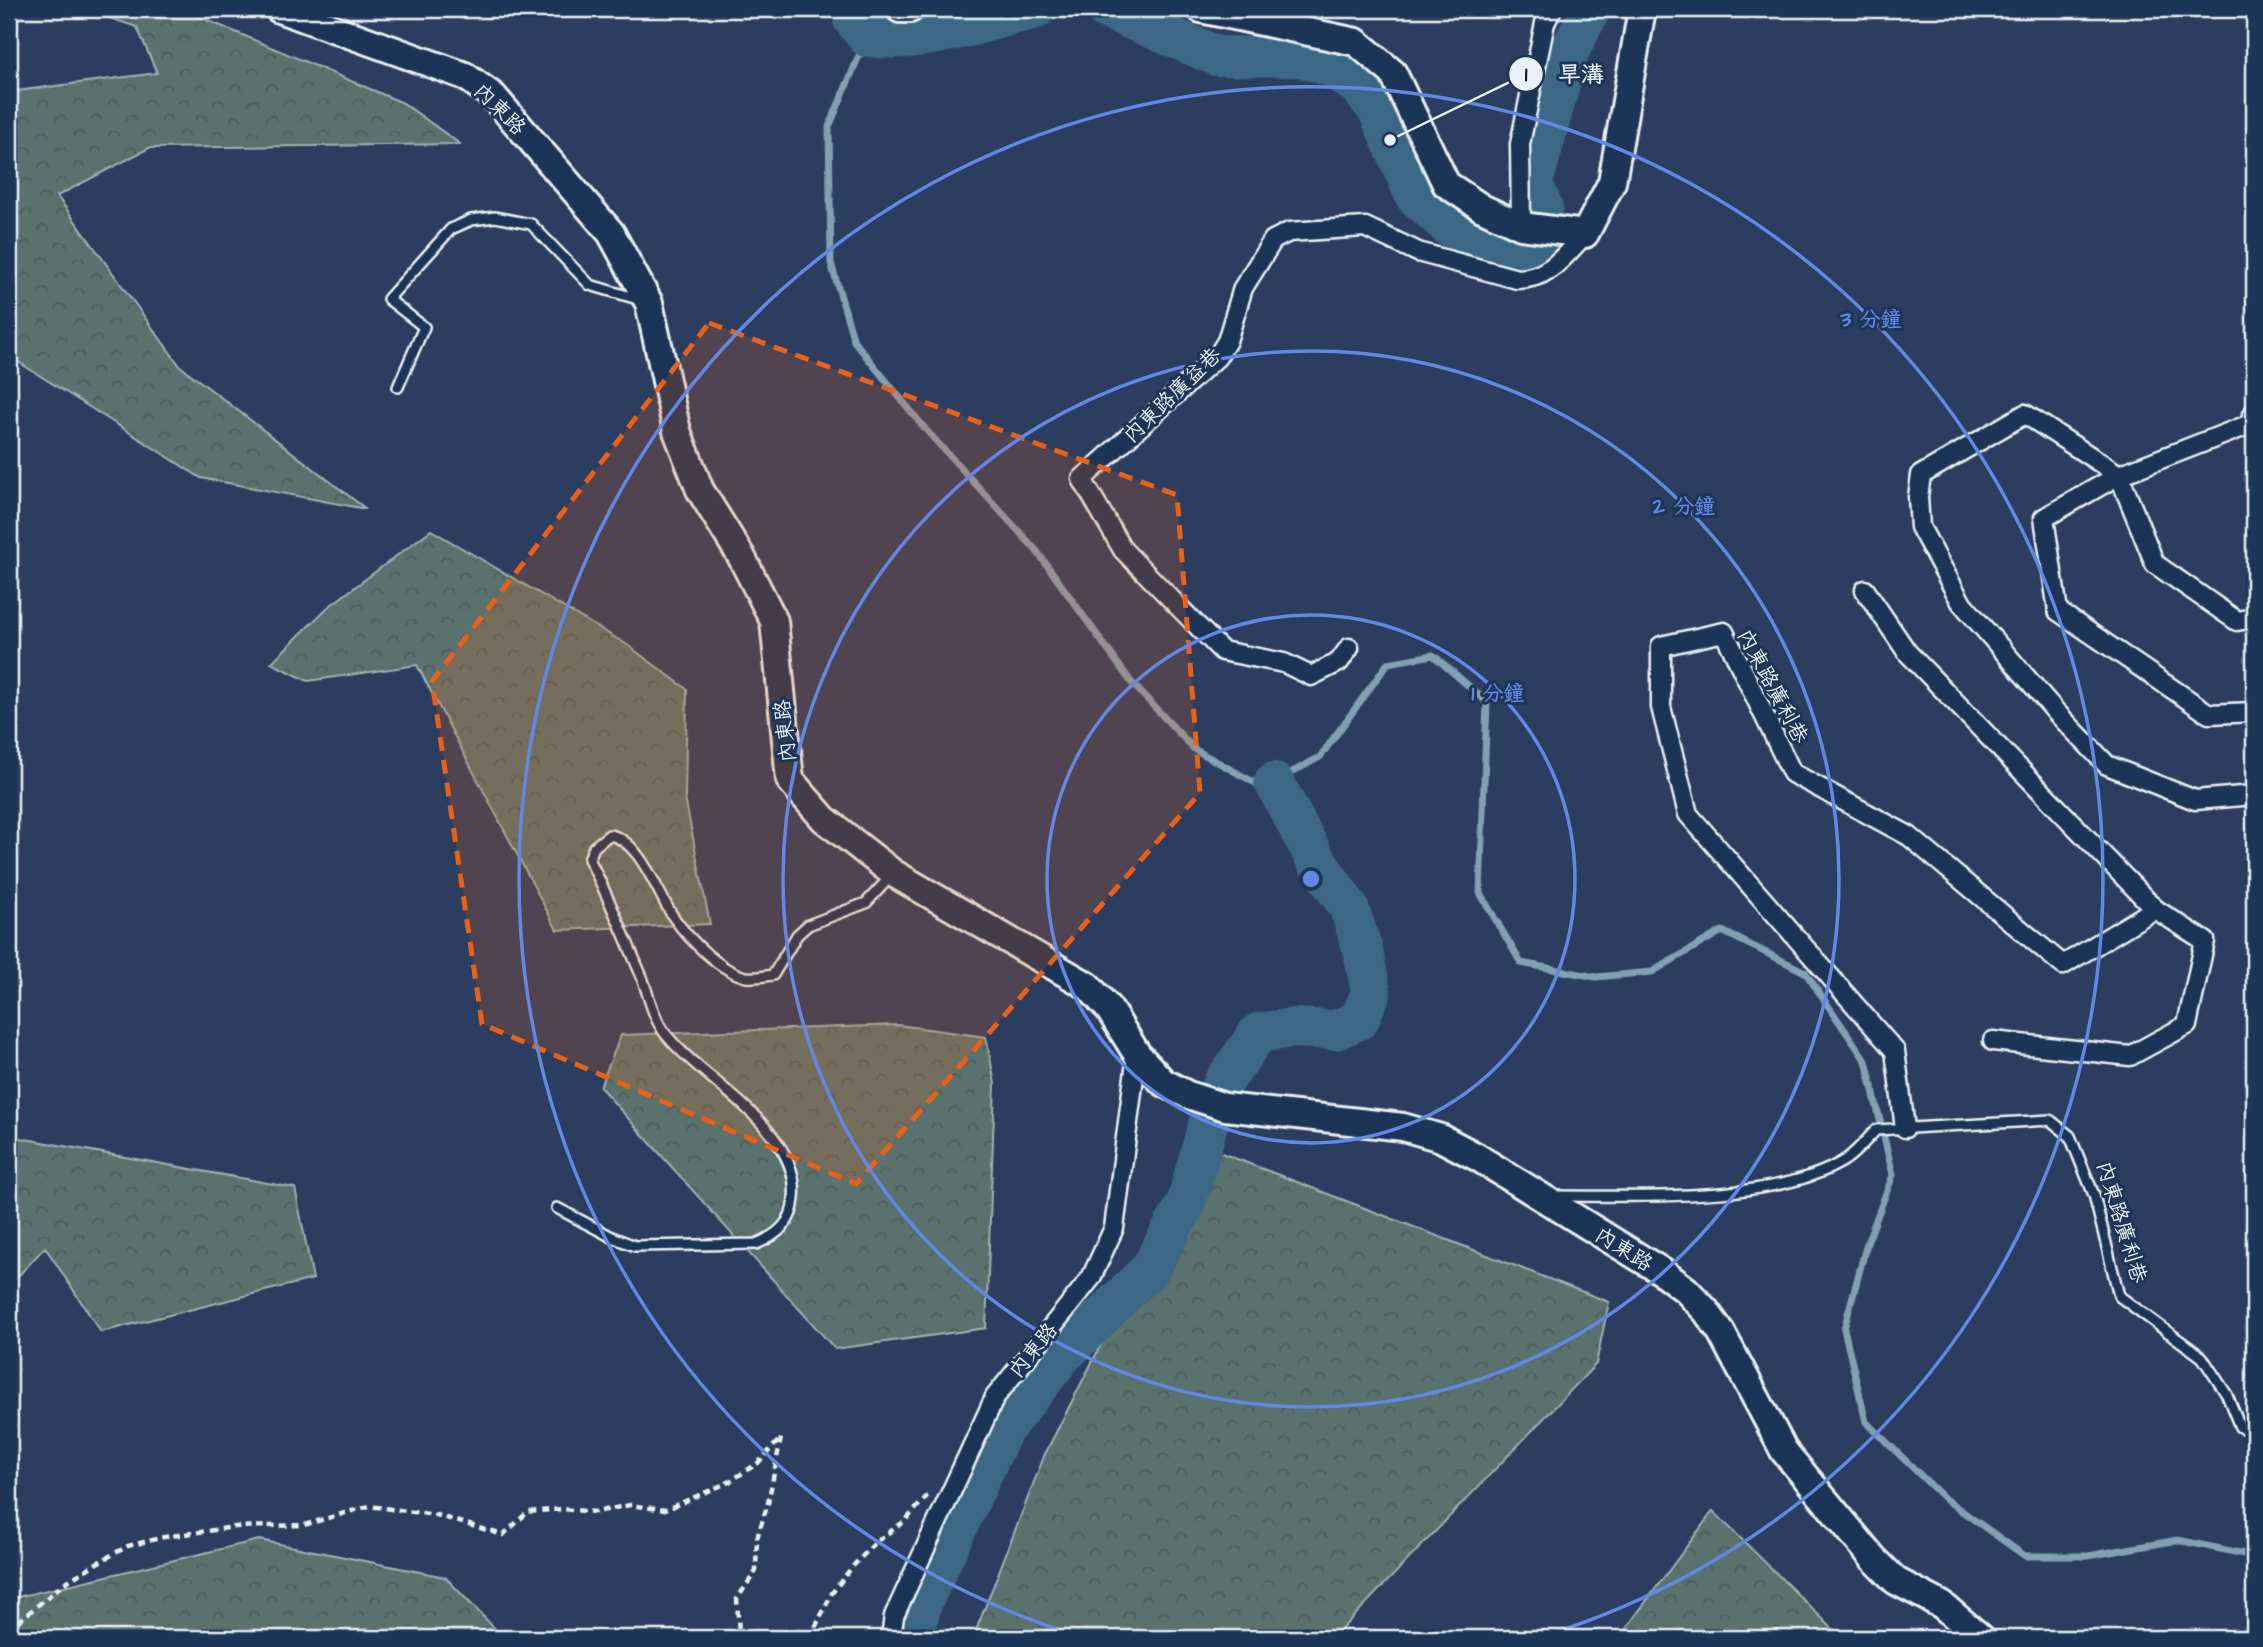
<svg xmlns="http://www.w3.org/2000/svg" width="2263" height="1647" viewBox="0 0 2263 1647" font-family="'Architects Daughter','LXGW WenKai TC',sans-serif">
<defs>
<pattern id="forest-crowns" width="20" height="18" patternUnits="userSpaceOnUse" patternTransform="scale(1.75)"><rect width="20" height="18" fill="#5a726e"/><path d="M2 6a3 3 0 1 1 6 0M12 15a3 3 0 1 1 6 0" fill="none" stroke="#4f5b5a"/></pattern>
</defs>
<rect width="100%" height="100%" fill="#2b3e5f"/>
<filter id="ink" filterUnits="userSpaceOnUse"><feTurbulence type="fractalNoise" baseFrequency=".0143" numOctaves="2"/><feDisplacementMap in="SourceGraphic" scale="14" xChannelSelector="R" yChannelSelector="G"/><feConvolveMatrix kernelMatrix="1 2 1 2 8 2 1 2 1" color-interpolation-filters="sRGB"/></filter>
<g filter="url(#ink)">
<g fill="url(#forest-crowns)" stroke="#a1b2b3" stroke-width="2">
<path d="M83 9H181L403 103 460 144 149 148 57 196 180 366 366 509 201 478 9 356V92L157 73 137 27Z"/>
<path d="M431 530 626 644 687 689 685 798 710 924 557 930 417 665 308 681 271 663 327 608Z"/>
<path d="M898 1025 986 1037 995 1084 986 1328 835 1349 600 1087 621 1035Z"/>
<path d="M9 1136 295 1188 313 1279 101 1332 45 1247 9 1286Z"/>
<path d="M1203 1146 1609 1302 1596 1364 1333 1638H973L1045 1454Z"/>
<path d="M1713 1511 1842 1638H1619Z"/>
<path d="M259 1540 445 1577 504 1638H9V1599Z"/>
</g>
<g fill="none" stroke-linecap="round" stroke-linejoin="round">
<path stroke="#829fb3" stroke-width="7" d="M867 37 829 127 831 263 854 341 926 430 1036 550 1131 682 1194 749 1257 784 1274 782 1320 757 1388 663 1433 655 1487 702 1480 893 1521 963 1596 977 1652 972 1722 931 1805 972 1866 1061 1893 1175 1867 1243 1844 1329 1866 1422 1945 1499 2025 1556H2088L2178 1540 2254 1556"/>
<g stroke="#3e6885" stroke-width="40">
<path d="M854 9 853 19 867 37C924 45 981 22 1036 9"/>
<path d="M1106 9 1217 56 1299 57 1331 67 1357 85 1378 110 1415 196 1455 232 1502 250 1523 253 1542 243 1543 208 1533 183 1569 52 1591 9"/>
<path d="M915 1638 921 1605 1003 1430 1062 1356 1150 1269 1186 1204 1208 1124 1223 1083 1258 1033 1293 1028 1336 1030 1359 1020 1371 993 1363 950 1349 908 1316 860 1274 782"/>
</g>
<g stroke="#e8f1f8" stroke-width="14">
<g id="lane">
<path d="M398 387 424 327 388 299 451 229 471 220 495 217 531 224 590 285 641 300"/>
<path d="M1556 1196C1636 1196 1777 1203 1845 1160 1857 1152 1867 1139 1876 1130L2050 1120 2070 1136 2094 1195 2119 1296 2202 1357 2227 1395 2240 1427 2254 1432"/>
<path d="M557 1208 612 1237 635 1246 756 1244C778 1235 792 1223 794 1199 802 1129 701 1081 664 1032 653 1017 648 994 642 977 625 937 609 898 589 859L594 847 609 835C640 839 658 895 674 918 689 939 720 971 746 977 754 978 765 976 773 975L797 935 808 925 866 903 892 875"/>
</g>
</g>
<g stroke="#e8f1f8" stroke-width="23">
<g id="street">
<path d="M1521 226 1520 144 1545 23 1552 9"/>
<path d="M2254 413 2248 425 2119 475 2044 518 2058 611 2209 714 2254 712"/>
<path d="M1865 590 1907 652 2155 909 2063 965 1909 836 1792 773 1724 632 1661 646V707L1688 814 1895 1051 1905 1128"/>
<path d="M2254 618 2237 621 2155 564 2119 475 2025 414 1921 475 1918 497 1920 527 1961 602 2056 712 2107 765 2195 800 2254 795"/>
<path d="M1349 648 1339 662 1311 676 1284 663 1222 651 1123 550 1082 479 1217 357 1227 341 1243 288 1273 240 1289 232 1365 227 1418 252 1517 279C1549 279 1564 256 1585 234"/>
<path d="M1993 1041 2130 1056 2187 1025 2205 941 2155 909"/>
<path d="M891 1638 894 1616 995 1397 1091 1278 1114 1228 1137 1054"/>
</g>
</g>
<g stroke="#e8f1f8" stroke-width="32">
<g id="secondary">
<path d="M279 9 465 76 493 96 611 233 649 303 677 431 700 490 741 556 774 621 790 780 824 819 893 873 1088 986 1109 1009 1137 1054 1163 1082 1188 1095 1225 1107 1403 1127 1441 1138 1477 1157 1661 1271 1686 1290 1706 1311 1721 1332 1784 1451 1873 1558 1896 1581 1942 1605 1981 1638"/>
<path d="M900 9H910"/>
<path d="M1201 9 1356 42 1393 73 1446 184 1482 208 1521 226 1585 234 1612 182 1642 9"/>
</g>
</g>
<g stroke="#e8f1f8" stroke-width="4.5" stroke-dasharray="7 5" stroke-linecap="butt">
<path d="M9 1629 66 1582 97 1563 128 1546 164 1537 235 1527 304 1525 369 1506 436 1515 503 1535 528 1512 562 1509 596 1512 630 1505 665 1510 729 1482 758 1463 781 1438 768 1503 757 1538 756 1571 737 1599 739 1634 747 1638"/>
<path d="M810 1638 832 1593 853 1566 877 1541 905 1521 928 1495"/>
</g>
<use href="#lane" stroke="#1d3557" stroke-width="9"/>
<use href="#street" stroke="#1d3557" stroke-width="18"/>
<use href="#secondary" stroke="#1d3557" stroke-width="26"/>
</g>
</g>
<path fill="#e86118" fill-opacity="0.2" stroke="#e86118" stroke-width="5" stroke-dasharray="14 9" stroke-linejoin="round" d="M709 323 1177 495 1200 793 856 1184 482 1024 432 681Z"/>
<g fill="none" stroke="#6487e3" stroke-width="3.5">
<circle cx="1311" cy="879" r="264"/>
<circle cx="1311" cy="879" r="528"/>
<path d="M1079 1636A792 792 0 1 1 1543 1636"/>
</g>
<g text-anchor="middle" stroke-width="6" stroke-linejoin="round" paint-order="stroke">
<g font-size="21" fill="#e8f1f8" stroke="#1d3557">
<text transform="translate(500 109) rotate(45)" y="7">內東路</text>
<text transform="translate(1172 395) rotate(-44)" y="7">內東路廣益巷</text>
<text transform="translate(1773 686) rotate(62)" y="7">內東路廣利巷</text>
<text transform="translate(785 731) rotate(-96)" y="7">內東路</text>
<text transform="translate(2122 1222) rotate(73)" y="7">內東路廣利巷</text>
<text transform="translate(1624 1249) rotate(32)" y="7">內東路</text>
<text transform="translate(1033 1350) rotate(-51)" y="7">內東路</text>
</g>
</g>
<circle cx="1311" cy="879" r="10" fill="#6487e3" stroke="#1d3557" stroke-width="3.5"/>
<g font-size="21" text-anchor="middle" font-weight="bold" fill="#6487e3" stroke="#1d3557" stroke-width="6" stroke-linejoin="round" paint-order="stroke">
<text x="1871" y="326">3 分鐘</text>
<text x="1684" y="513">2 分鐘</text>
<text x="1498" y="700">1 分鐘</text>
</g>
<path fill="none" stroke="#e8f1f8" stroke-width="2.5" d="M1390 140L1526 74"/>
<g fill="#e8f1f8" stroke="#1d3557" stroke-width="2.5">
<circle cx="1390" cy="140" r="7"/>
<circle cx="1526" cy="74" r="18"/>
</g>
<g font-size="21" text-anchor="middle" font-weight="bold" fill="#111">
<text x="1526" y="81">1</text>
</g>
<g font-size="23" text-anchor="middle" font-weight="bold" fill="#e8f1f8" stroke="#1d3557" stroke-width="6" stroke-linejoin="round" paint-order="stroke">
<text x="1581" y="82">旱溝</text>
</g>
<rect width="2263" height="1647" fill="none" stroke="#1d3557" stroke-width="35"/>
<rect x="18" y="18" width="2228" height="1612" fill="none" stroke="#e8f1f8" stroke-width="2.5" filter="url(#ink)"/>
</svg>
